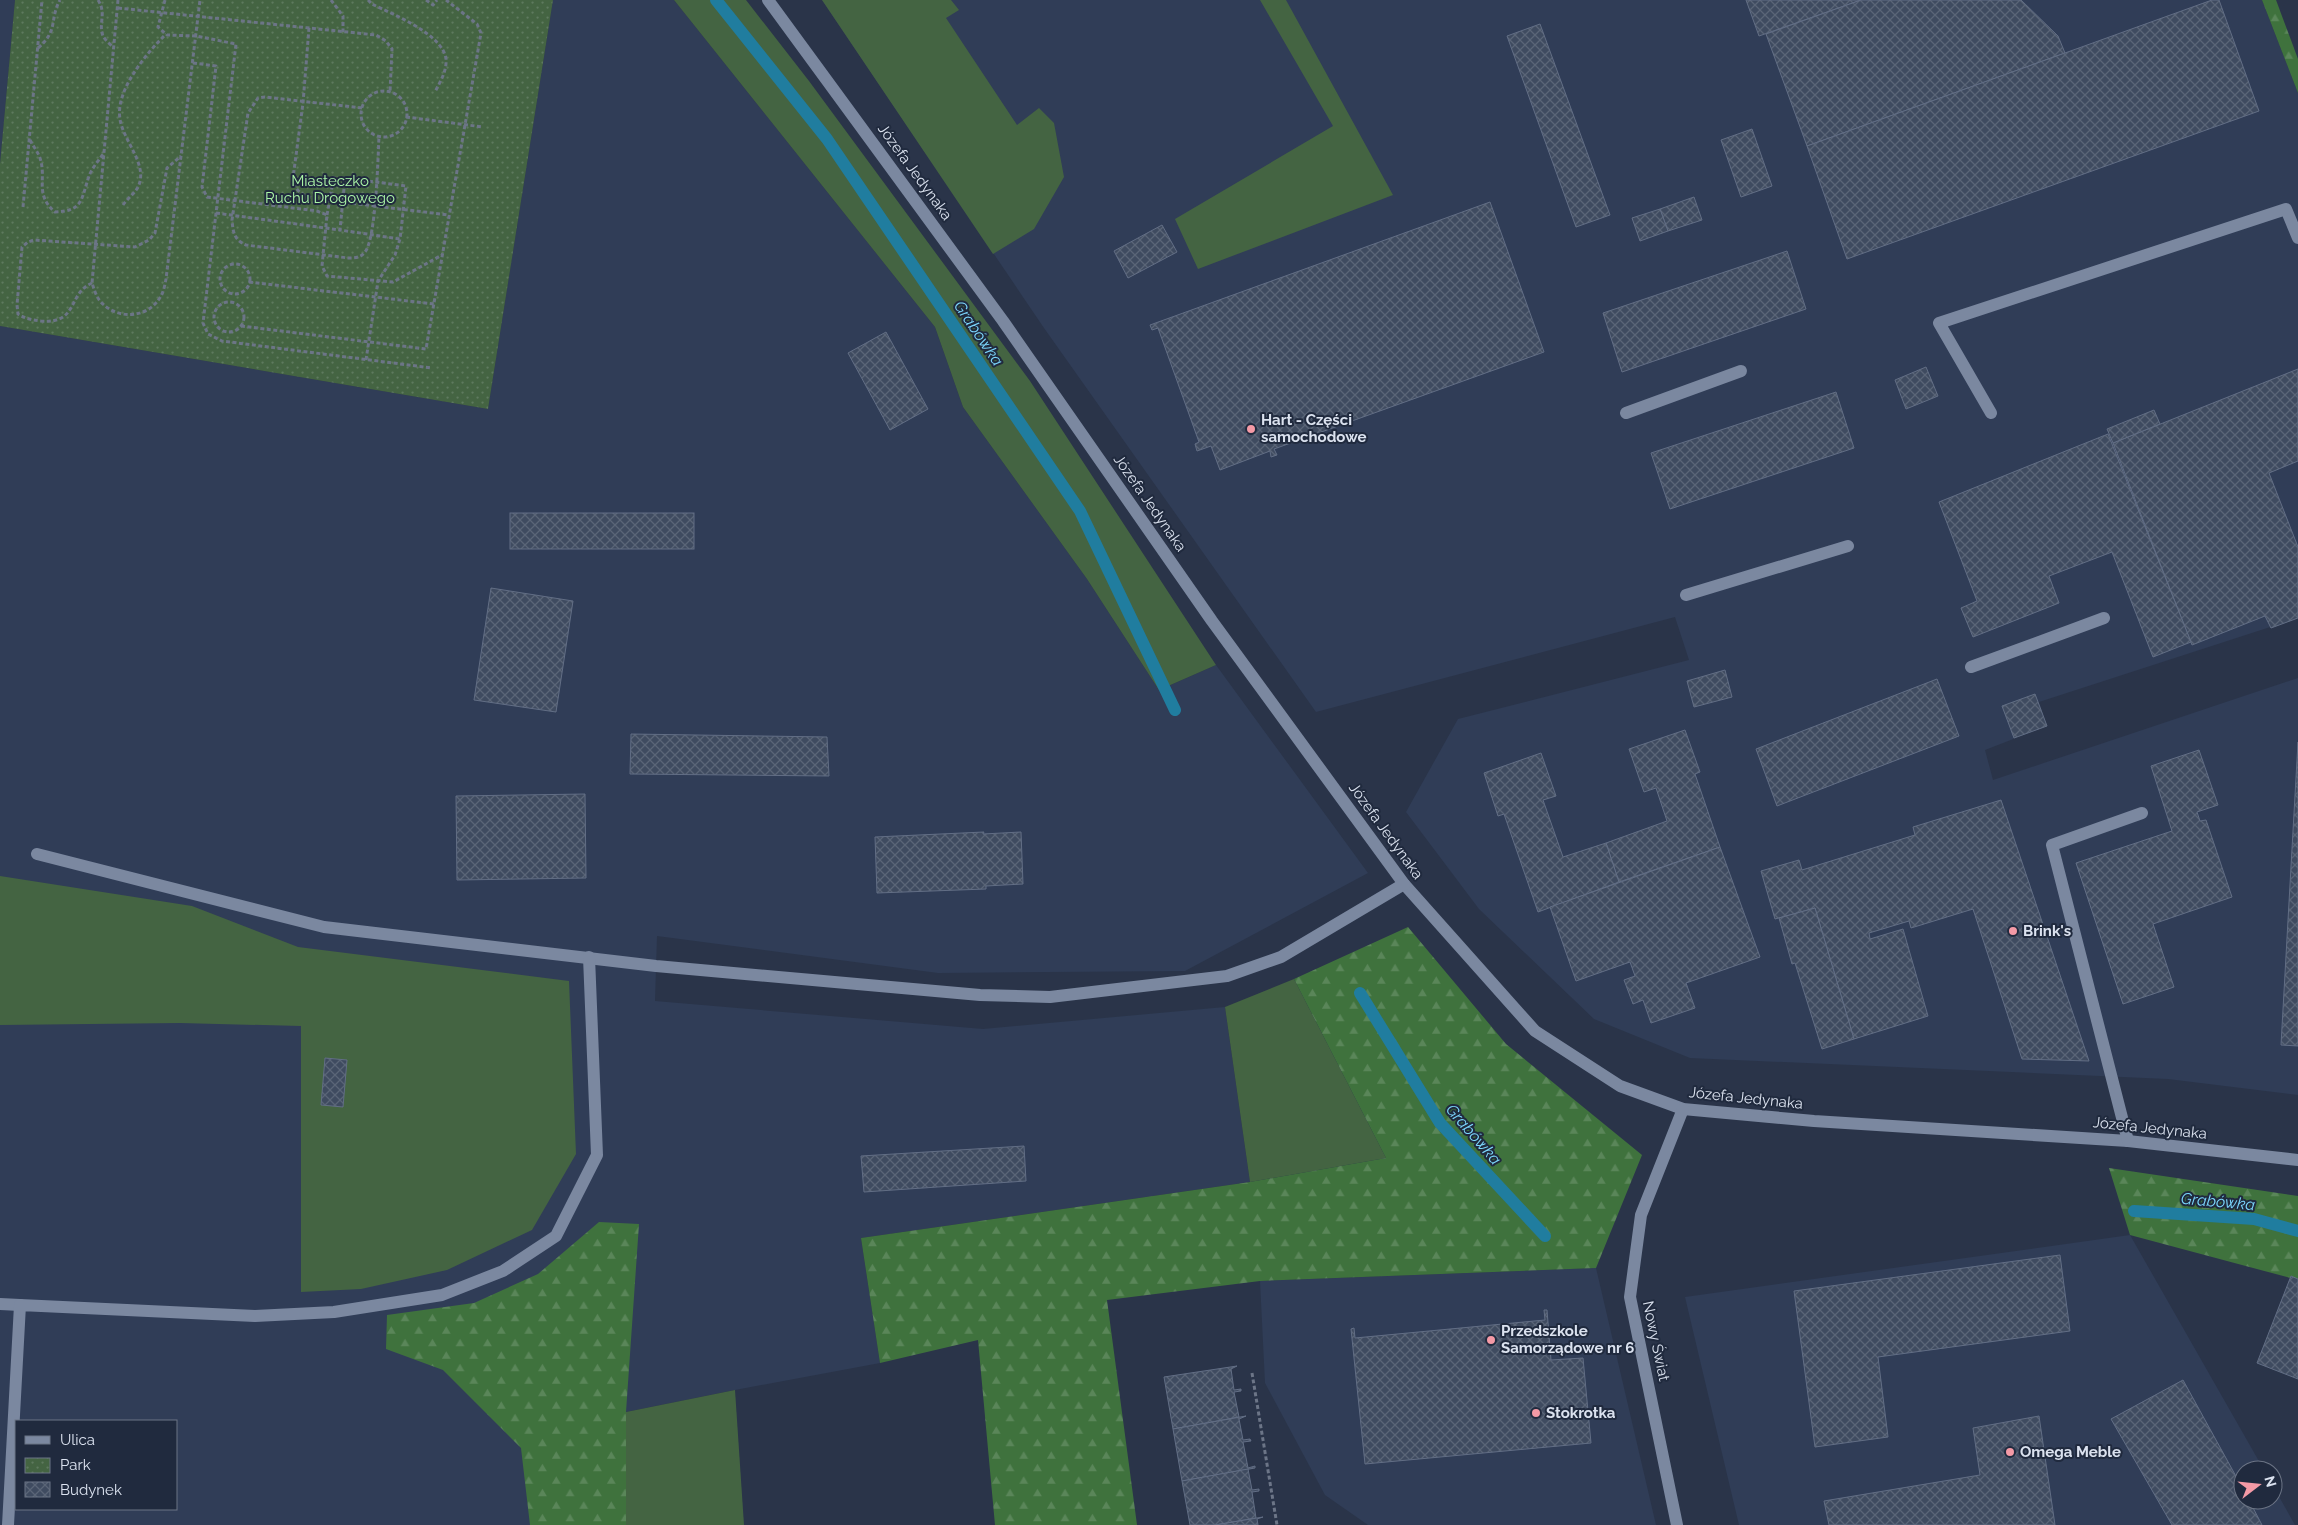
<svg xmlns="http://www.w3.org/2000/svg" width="2298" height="1525" viewBox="0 0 2298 1525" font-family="Raleway,sans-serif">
<defs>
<pattern id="forest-firs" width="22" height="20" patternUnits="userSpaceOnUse" patternTransform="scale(1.25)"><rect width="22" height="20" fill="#3f723d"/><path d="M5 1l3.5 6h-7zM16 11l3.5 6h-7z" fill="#5a8659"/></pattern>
<pattern id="park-dots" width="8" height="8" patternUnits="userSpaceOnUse" patternTransform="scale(1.25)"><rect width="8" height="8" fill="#446442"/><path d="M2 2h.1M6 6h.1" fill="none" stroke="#5e7a5e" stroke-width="1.8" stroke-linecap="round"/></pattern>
<pattern id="building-cross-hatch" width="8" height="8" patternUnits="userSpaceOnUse" patternTransform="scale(1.25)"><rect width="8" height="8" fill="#3f4b60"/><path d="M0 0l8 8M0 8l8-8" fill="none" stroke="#5a6577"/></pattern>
</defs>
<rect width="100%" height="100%" fill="#2a3449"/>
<g fill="#303d57" fill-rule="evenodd">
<path d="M0 0H15L0 164Z"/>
<path d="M553 0H674L935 327 963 407 1087 579 1159 690 1216 665 1368 873 1185 971 938 973 657 936 655 1001 983 1029 1225 1007 1250 1182 861 1238 880 1363 735 1390 626 1412V1525H0V326L488 409ZM16 1421H176V1509H16Z"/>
<path d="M822 0H2262L2298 93V618L2039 702 2047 726 1985 750 1993 780 2298 678V1095L2168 1079 1690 1058 1594 1019 1479 909 1406 812 1458 719 1689 660 1675 617 1316 712 1044 328Z"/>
<path d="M2130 1235 2264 1470H2243V1500H2273V1486L2295 1525H1739L1685 1297Z"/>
<path d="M1596 1268 1656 1525H1368L1325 1495 1265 1383 1260 1281Z"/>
</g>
<g fill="#446442">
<path d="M674 0H746L809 81 1030 381 1216 665 1159 690 1087 579 963 407 935 327Z"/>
<path d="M822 0H951L959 10 946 18 1017 125 1039 108 1054 123 1064 177 1034 229 993 254Z"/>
<path d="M1260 0H1286L1393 195 1198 269 1175 219 1333 126Z"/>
<path d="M0 876 192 906 298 947 569 981 576 1154 532 1230 447 1270 361 1289 301 1292V1026L180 1023 0 1025Z"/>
<path d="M1294 979 1386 1158 1250 1182 1225 1007Z"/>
<path d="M735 1390 744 1525H626V1412Z"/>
</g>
<g fill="url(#forest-firs)">
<path d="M2262 0H2276L2298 59V93Z"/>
<path d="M1408 927 1506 1044 1642 1155 1596 1268 1260 1281 1107 1300 1137 1525H995L978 1340 880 1363 861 1238 1250 1182 1386 1158 1294 979Z"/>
<path d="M2109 1168 2298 1196V1280L2130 1235Z"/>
<path d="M599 1222 639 1224 626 1412V1525H530L521 1448 443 1370 386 1349 387 1315 474 1303 538 1274Z"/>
</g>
<path fill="url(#park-dots)" d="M15 0H553L488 409 0 326V164Z"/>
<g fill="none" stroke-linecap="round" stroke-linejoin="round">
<g stroke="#207d9f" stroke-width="12">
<path d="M716 0 827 139 1080 511 1175 710"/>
<path d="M1360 993 1440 1123 1545 1236"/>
<path d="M2134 1211 2254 1219 2298 1231"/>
</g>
</g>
<g fill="url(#building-cross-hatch)" stroke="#626e85">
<path d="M1746 0H1861L1759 36Z"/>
<path d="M1861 0H2021L2058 36 2065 53 1807 146 1766 34Z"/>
<path d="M2212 0H2219L2259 111 1847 259 1807 146Z"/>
<path d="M1540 24 1610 215 1576 227 1507 36Z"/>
<path d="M1752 129 1772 186 1741 197 1721 140Z"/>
<path d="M1694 197 1702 220 1668 231 1660 209Z"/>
<path d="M1490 202 1544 352 1274 449 1277 455 1271 457 1270 451 1220 470 1211 446 1197 451 1195 444 1199 442 1158 328 1152 330 1150 325Z"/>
<path d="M1660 209 1668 231 1640 241 1632 218Z"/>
<path d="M1162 225 1177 252 1128 278 1114 251Z"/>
<path d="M1787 251 1806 309 1622 372 1603 313Z"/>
<path d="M886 332 928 409 890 430 848 353Z"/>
<path d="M1926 367 1938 396 1906 409 1895 380Z"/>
<path d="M2298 369V461L2269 473 2298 547V618L2271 628 2265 616 2192 645 2113 443Z"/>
<path d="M1836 392 1854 448 1670 509 1651 453Z"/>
<path d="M2154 410 2160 424 2113 443 2107 429Z"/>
<path d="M2108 434 2191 642 2153 657 2112 552 2049 576 2059 603 1973 637 1961 608 1977 601 1939 502Z"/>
<rect x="510" y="513" width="184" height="36"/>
<path d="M491 588 573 601 556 712 474 700Z"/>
<path d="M1725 670 1732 697 1694 707 1687 681Z"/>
<path d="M1937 679 1959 736 1777 806 1756 749Z"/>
<path d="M2035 694 2047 726 2014 738 2002 706Z"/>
<path d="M1685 730 1700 772 1695 774 1720 847 1619 882 1606 843 1667 821 1656 788 1644 792 1629 749Z"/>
<path d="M631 734 827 737 829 776 630 774Z"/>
<path d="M2298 742V1046L2281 1045Z"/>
<path d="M2199 750 2218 805 2197 812 2200 821 2206 820 2232 897 2153 924 2174 987 2123 1004 2076 863 2172 831 2151 766Z"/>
<path d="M1541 753 1556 796 1543 800 1563 857 1606 843 1619 882 1538 912 1504 814 1498 816 1484 773Z"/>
<path d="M585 794 586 878 457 880 456 796Z"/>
<path d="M2001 800 2089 1061 2022 1059 1973 909 1911 928 1909 921 1869 933 1870 939 1903 929 1928 1016 1854 1039 1815 908 1775 919 1761 871 1799 860 1802 870 1915 835 1913 827Z"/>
<path d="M984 832 983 834 1021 832 1023 884 986 886V889L877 893 875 837Z"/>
<path d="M1720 847 1760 957 1686 983 1695 1008 1651 1023 1643 1000 1633 1004 1624 980 1635 976 1630 962 1576 981 1550 907Z"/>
<path d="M1815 908 1854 1039 1822 1049 1795 963 1792 964 1779 918Z"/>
<path d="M325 1058 347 1060 343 1107 321 1105Z"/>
<path d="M1024 1146 1026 1181 864 1192 861 1156Z"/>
<path d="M2060 1255 2070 1331 1878 1357 1888 1437 1815 1447 1794 1291Z"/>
<path d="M2291 1276 2298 1279V1379L2257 1363Z"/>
<path d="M1544 1310H1547L1551 1360 1583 1358 1591 1443 1365 1464 1351 1329 1354 1328 1355 1338 1545 1320Z"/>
<path d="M1237 1366 1231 1369 1234 1390 1241 1389V1391L1234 1392 1239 1417 1173 1429 1164 1377Z"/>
<path d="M2183 1380 2243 1489V1500H2249L2262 1525H2172L2111 1419Z"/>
<path d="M1246 1416 1239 1419 1243 1440 1250 1439 1251 1441 1243 1442 1248 1468 1255 1466V1468L1182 1481 1173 1429Z"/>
<path d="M2039 1416 2055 1525H1829L1824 1501 1980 1475 1973 1428Z"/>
<path d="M1248 1469 1252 1490 1259 1489V1491L1252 1492 1256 1518 1215 1525H1190L1182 1481Z"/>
<path d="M1263 1517 1257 1519 1258 1525H1215Z"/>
</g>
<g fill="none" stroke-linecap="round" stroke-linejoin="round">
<g stroke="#6c7587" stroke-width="3" stroke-dasharray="4 2.5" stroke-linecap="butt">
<path d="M98 0C107 14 98 23 103 36 105 40 111 45 114 48"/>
<path d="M118 0 92 283C94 289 96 296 100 301 117 321 150 319 162 294 164 290 165 284 166 279L200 0"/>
<path d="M165 0 158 27 167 35 196 36 236 44 203 323 208 334 222 341 432 368"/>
<path d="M331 0 343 16V32"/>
<path d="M368 0 372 4C392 14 443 34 446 59 447 71 440 82 435 92"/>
<path d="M426 0 433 5 437 0"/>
<path d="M118 8 376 35 386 41 392 49 390 92"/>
<path d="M309 28 303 103 293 178C295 193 304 196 317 199L449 215"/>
<path d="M38 48C59 30 49 20 60 0"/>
<path d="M193 63 216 66 202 187 207 197 317 211 327 215 322 266 327 276 393 282 442 255"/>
<circle cx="384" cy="114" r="23"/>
<path d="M362 108 265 97 258 98 248 113 232 220C233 232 234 240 246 245L348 258C354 258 361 258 365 252 376 239 378 157 379 136"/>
<path d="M406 117 483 127"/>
<path d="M30 140C33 146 38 152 40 158 47 179 34 194 55 212 83 211 81 200 89 176 92 168 99 160 104 153"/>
<path d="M123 205C127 199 135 193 138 187 149 165 123 141 120 119 115 90 147 53 166 34"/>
<path d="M23 207 42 0"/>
<path d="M216 213 340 230"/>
<path d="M327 215 334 176"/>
<circle cx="235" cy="279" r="15"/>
<path d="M249 282 434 304"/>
<path d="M92 283C67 294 79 324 41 321 32 320 26 319 18 314L17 305 22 247 28 242 34 240 135 247 149 240 155 233 167 168 181 156"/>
<circle cx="229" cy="317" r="15"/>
<path d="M241 326 426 349 481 33 477 24 446 0"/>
<path d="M366 360 378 281 395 255 400 239 406 186 345 178 340 230 400 239"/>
<path d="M1252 1373 1277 1525"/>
</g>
<g stroke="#7b88a0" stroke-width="12">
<path d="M768 0 1003 321 1212 621 1404 884 1535 1031 1620 1086 1683 1109 1814 1121 2128 1141 2298 1160"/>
<path d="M1626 413 1741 371"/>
<path d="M1991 413 1939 323 2286 209 2298 238"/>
<path d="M1686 595 1848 546"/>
<path d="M1971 667 2104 618"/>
<path d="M37 854 324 927 656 966 980 995 1050 997 1227 976 1281 957 1404 884"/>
<path d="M2128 1141 2052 845 2142 813"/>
<path d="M0 1304 20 1305"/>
<path d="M8 1525 20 1305 255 1316 334 1312 442 1295 503 1271 556 1236 597 1155 589 957"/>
<path d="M1677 1525 1630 1297 1641 1215 1683 1109"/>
</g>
</g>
<g fill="#f49aa6" stroke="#202a3e" stroke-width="2">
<circle cx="1251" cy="429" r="5"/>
<circle cx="2013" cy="931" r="5"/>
<circle cx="1491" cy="1340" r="5"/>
<circle cx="1536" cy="1413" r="5"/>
<circle cx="2010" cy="1452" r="5"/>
</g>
<g text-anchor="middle" stroke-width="4" stroke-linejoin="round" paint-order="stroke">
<g font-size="15" fill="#dbe2ef" stroke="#202a3e">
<text transform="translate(915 172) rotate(54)" y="5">Józefa Jedynaka</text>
<text transform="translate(1150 503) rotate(55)" y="5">Józefa Jedynaka</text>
<text transform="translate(1386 831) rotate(54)" y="5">Józefa Jedynaka</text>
<text transform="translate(1746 1098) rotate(6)" y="5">Józefa Jedynaka</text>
<text transform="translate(2150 1128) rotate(6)" y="5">Józefa Jedynaka</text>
<text transform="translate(1656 1341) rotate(78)" y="5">Nowy Świat</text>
</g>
<g font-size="15" fill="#abf5a7" stroke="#202a3e">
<text x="330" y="186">Miasteczko<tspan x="330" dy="17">Ruchu Drogowego</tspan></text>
</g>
<g font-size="15" font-weight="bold" fill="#dbe2ef" stroke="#202a3e" text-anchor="start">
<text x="1261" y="425">Hart - Części<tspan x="1261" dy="17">samochodowe</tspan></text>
<text x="2023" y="936">Brink's</text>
<text x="1501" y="1336">Przedszkole<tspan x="1501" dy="17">Samorządowe nr 6</tspan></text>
<text x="1546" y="1418">Stokrotka</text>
<text x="2020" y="1457">Omega Meble</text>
</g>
<g font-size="16" font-style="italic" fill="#7cd7fd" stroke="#202a3e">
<text transform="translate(979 333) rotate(56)" y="6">Grabówka</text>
<text transform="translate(1474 1134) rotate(49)" y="6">Grabówka</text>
<text transform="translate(2218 1201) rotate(5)" y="6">Grabówka</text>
</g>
</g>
<rect x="15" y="1420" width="162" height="90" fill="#202a3e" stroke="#6b7485"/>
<rect x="25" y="1436" width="25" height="8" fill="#7b88a0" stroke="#6b7485"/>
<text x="60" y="1445" font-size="15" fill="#dbe2ef">Ulica</text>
<rect x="25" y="1458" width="25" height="15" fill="url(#park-dots)" stroke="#6b7485"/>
<text x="60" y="1470" font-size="15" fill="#dbe2ef">Park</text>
<rect x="25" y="1482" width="25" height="15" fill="url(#building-cross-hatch)" stroke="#6b7485"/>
<text x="60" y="1495" font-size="15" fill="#dbe2ef">Budynek</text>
<g transform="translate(2258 1485) rotate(74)"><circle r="24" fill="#202a3e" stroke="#6b7485"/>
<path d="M0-4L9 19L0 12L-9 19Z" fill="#f49aa6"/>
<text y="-8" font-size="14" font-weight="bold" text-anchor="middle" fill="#dbe2ef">N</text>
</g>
</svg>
